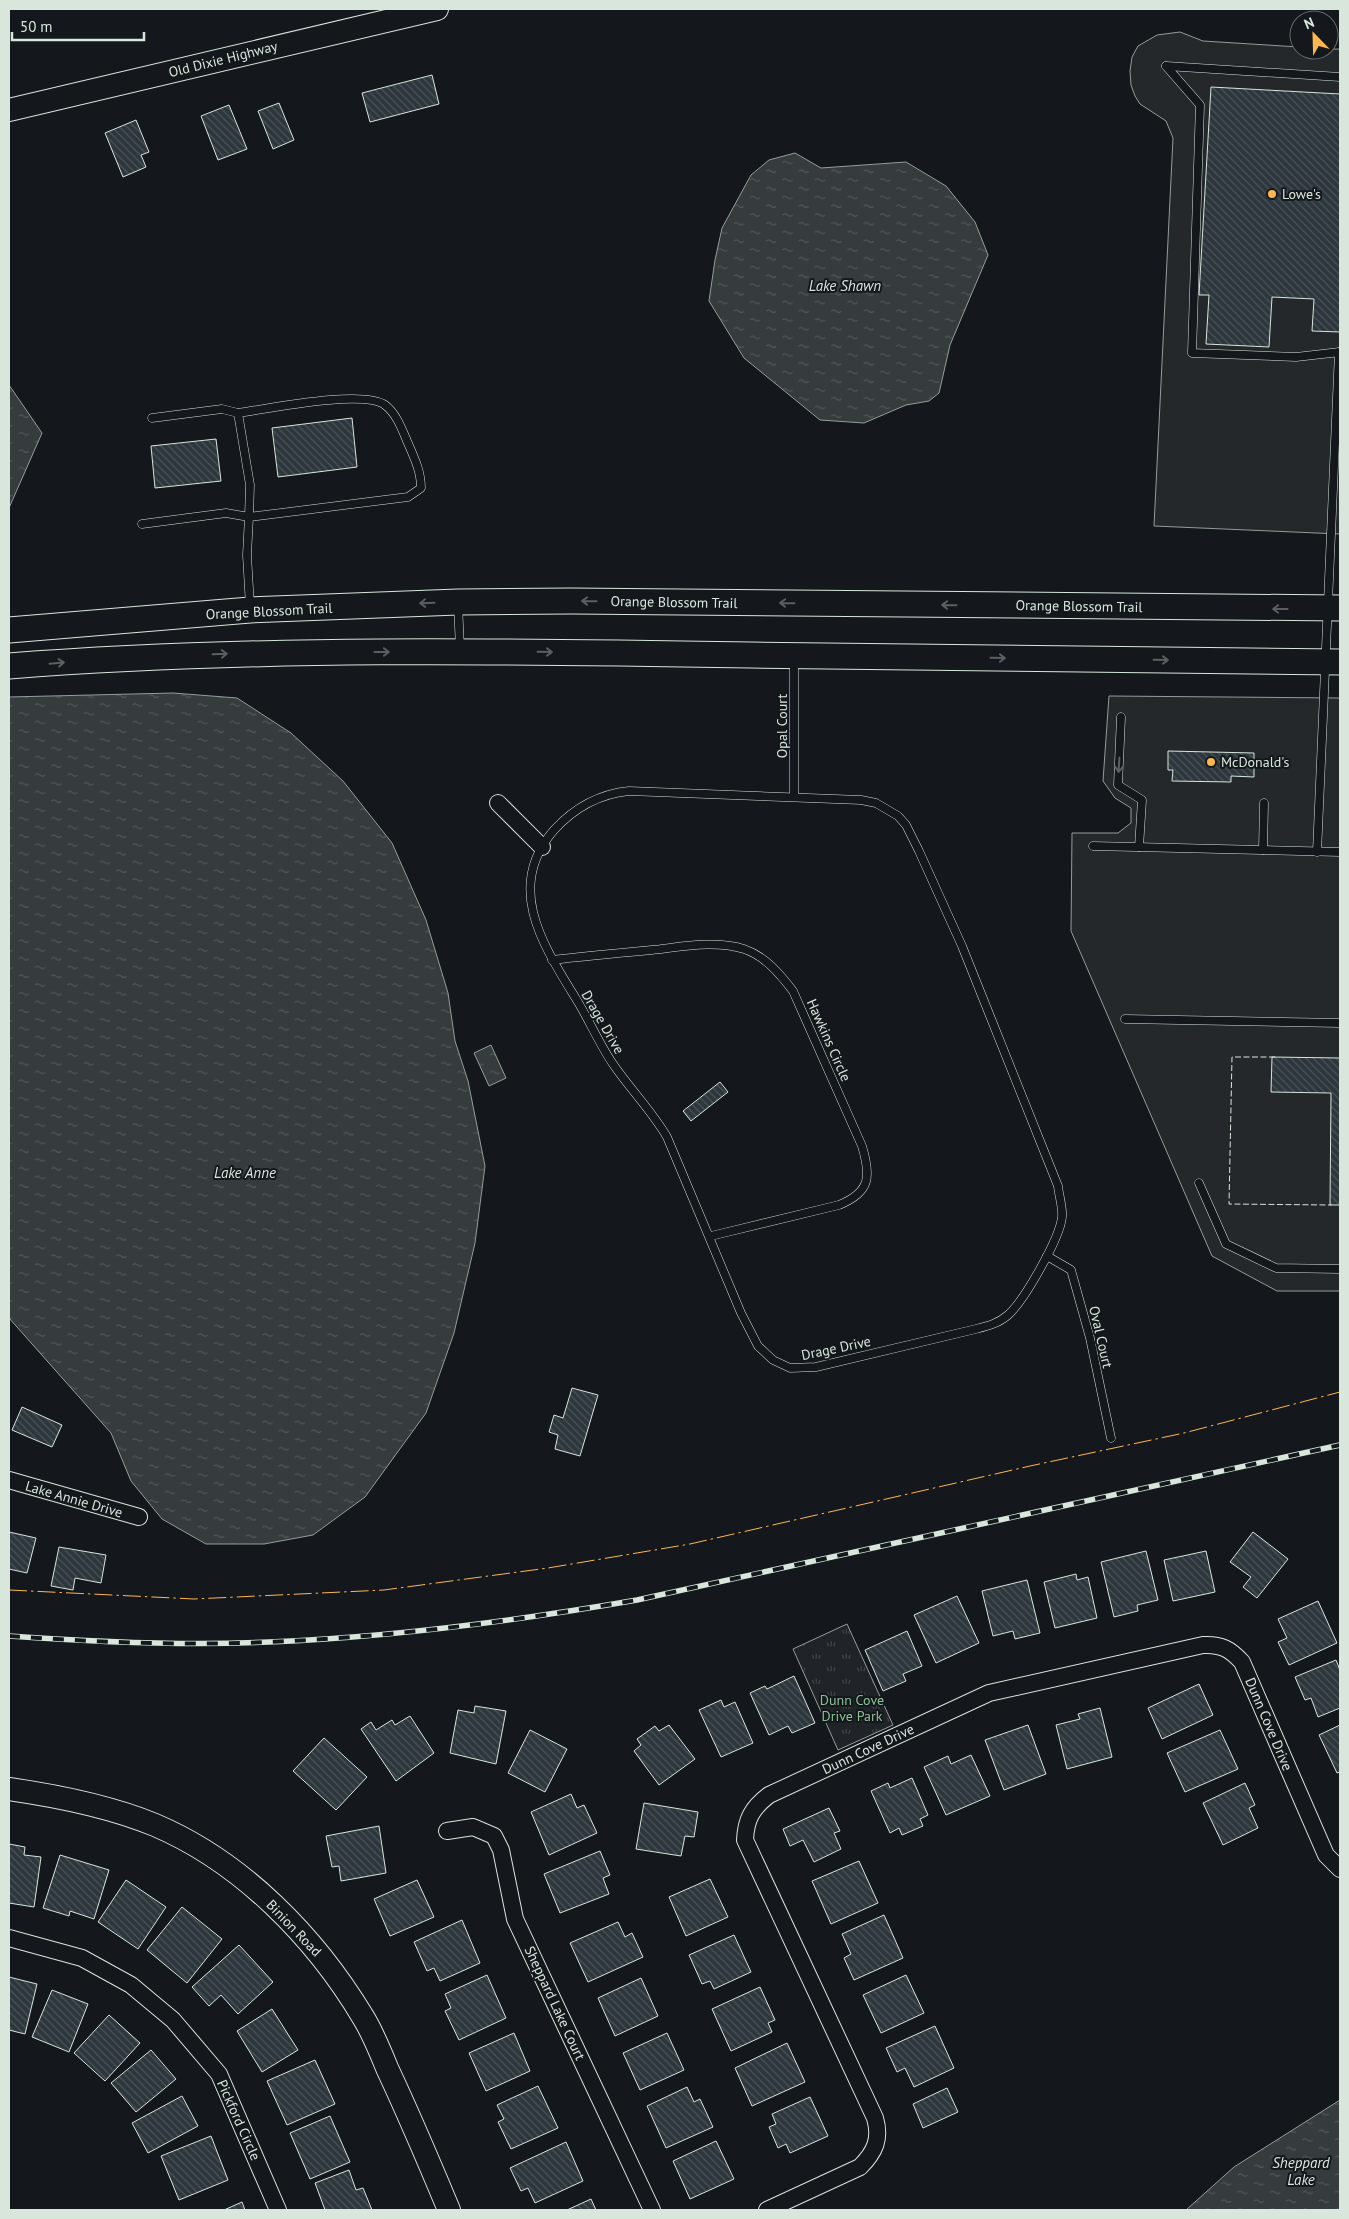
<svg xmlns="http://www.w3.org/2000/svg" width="1349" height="2219" viewBox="0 0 1349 2219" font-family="'PT Sans',sans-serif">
<defs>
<pattern id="park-tufts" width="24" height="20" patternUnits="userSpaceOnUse" patternTransform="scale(1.25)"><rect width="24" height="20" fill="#202428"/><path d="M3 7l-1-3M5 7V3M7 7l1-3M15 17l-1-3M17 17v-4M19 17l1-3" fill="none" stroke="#404447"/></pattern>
<pattern id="water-ripples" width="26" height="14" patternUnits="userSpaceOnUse" patternTransform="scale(1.25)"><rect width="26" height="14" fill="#363b3e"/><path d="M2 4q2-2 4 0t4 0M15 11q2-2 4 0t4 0" fill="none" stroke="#525759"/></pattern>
<pattern id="building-back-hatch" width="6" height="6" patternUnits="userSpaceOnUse" patternTransform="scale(1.25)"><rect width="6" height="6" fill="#2c363c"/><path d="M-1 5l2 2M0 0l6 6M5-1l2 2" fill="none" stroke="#4a5358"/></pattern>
</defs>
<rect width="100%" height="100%" fill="#14181c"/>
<path fill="url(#park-tufts)" stroke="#939e99" d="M847 1624 893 1725 838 1750 793 1649Z"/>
<g fill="#24282b" stroke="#939e99">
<path d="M1180 32 1203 41 1299 47V50L1340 49V534L1154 526 1173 138 1166 121 1140 104 1135 96 1131 85 1130 71 1132 57 1138 46 1157 35Z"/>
<path d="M1109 696 1340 698V1291H1277L1212 1256 1071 931 1072 833H1118L1131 823V808L1115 798 1103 781Z"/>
</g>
<g fill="url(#water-ripples)" stroke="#939e99">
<path d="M795 153 821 168 906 162 946 186 975 222 988 255 950 345 939 393 929 401 906 405 864 423 820 420 744 358 709 301 715 260 722 228 751 175 769 160Z"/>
<path d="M9 385 42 433 9 508Z"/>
<path d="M173 693 237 698 291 733 343 781 392 843 426 920 448 993 455 1041 468 1081 485 1166 475 1243 454 1333 426 1413 365 1497 313 1535 264 1544H206L162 1519 131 1481 111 1433 9 1318V697Z"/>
<path d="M491 1045 506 1078 489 1086 474 1053Z"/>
<path d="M1340 2100V2210H1186L1234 2167Z"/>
</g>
<g fill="url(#building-back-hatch)" stroke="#d8e6dc">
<path d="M432 75 439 104 370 122 362 93Z"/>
<path d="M1211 87 1340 94V332L1312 331 1314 299 1272 297 1269 347 1206 344 1209 295H1199Z"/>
<path d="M279 103 294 140 273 149 258 111Z"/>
<path d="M229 105 247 149 218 160 201 116Z"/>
<path d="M136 120 149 152 141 155 146 167 123 177 105 133Z"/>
<path d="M352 418 357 467 278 477 272 428Z"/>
<path d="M216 439 221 481 155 488 151 446Z"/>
<path d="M1168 751 1254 753V777L1231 776V782L1172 781 1173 770H1168Z"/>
<path d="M1272 1057 1340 1058V1205H1330L1331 1093 1271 1092Z"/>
<path d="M720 1082 728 1092 691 1121 683 1111Z"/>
<path d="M572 1388 598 1395 580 1456 555 1449 558 1435 549 1432 554 1415 563 1418Z"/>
<path d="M22 1407 62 1425 52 1447 12 1430Z"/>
<path d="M9 1532 36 1538 27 1573 9 1569Z"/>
<path d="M1253 1532 1288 1559 1257 1598 1243 1587 1251 1577 1230 1562Z"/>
<path d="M59 1547 106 1555 101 1583 75 1578 73 1590 51 1586Z"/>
<path d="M1146 1551 1158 1600 1137 1605 1138 1611 1114 1617 1101 1562Z"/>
<path d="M1206 1551 1215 1592 1173 1601 1164 1560Z"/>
<path d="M1076 1574 1077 1580 1088 1577 1097 1618 1055 1628 1044 1582Z"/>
<path d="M1027 1580 1040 1633 1015 1639 1013 1631 993 1636 982 1591Z"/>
<path d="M957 1596 979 1643 936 1663 914 1615Z"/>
<path d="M1318 1601 1337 1643 1289 1665 1278 1642 1287 1638 1278 1619Z"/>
<path d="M907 1631 922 1666 903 1674 906 1681 883 1691 865 1650Z"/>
<path d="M1336 1660 1340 1670V1708L1318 1717 1311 1698 1305 1700 1295 1677Z"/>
<path d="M794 1676 815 1723 792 1733 788 1726 769 1735 750 1693 765 1686 767 1689Z"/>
<path d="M1199 1684 1213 1715 1162 1739 1148 1708Z"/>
<path d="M721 1700 724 1707 735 1702 753 1743 721 1757 699 1710Z"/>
<path d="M475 1706 506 1711 496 1764 450 1753 458 1710 474 1713Z"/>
<path d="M1100 1708 1112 1757 1067 1769 1056 1725 1080 1719 1078 1714Z"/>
<path d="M410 1716 434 1753 396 1781 361 1729 371 1722 376 1730 392 1720 395 1725Z"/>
<path d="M669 1725 695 1759 659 1785 634 1751 641 1745 637 1739 655 1726 659 1731Z"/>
<path d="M1028 1725 1046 1774 1004 1790 985 1740Z"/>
<path d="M1340 1725V1772L1337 1773 1319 1735Z"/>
<path d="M530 1730 567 1749 545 1792 508 1773Z"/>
<path d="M1220 1730 1238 1769 1185 1792 1167 1753Z"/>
<path d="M324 1738 367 1777 336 1810 293 1771Z"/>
<path d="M971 1755 990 1796 946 1815 924 1767 948 1756 951 1764Z"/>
<path d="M912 1778 928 1815 920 1819 923 1826 902 1835 899 1828 890 1833 871 1791 888 1783 890 1788Z"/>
<path d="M1245 1783 1255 1805 1249 1808 1258 1828 1223 1845 1203 1803Z"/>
<path d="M571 1794 577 1808 584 1805 597 1833 549 1855 531 1812Z"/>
<path d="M644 1803 698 1812 694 1837 685 1836 681 1856 636 1849Z"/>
<path d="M829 1808 840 1831 834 1833 841 1849 814 1862 803 1840 790 1846 783 1829Z"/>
<path d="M379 1826 386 1873 341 1881 339 1866 332 1867 326 1836Z"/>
<path d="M9 1844 25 1847 24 1855 41 1857 34 1907 9 1903Z"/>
<path d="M600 1851 610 1875 603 1878 609 1894 560 1913 544 1874Z"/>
<path d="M60 1855 109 1870 94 1919 70 1911 69 1916 43 1908Z"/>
<path d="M859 1861 878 1903 831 1924 812 1881Z"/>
<path d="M710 1879 728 1917 686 1936 669 1897Z"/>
<path d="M126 1880 166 1907 138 1949 98 1922Z"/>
<path d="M417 1880 434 1917 390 1936 374 1899Z"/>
<path d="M182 1907 222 1939 187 1983 147 1950Z"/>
<path d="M884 1915 903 1958 854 1980 844 1958 851 1954 842 1934Z"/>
<path d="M462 1920 480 1963 440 1981 434 1968 427 1971 414 1942Z"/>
<path d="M618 1922 625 1937 632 1933 643 1957 588 1982 570 1943Z"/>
<path d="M734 1935 751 1972 714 1989 710 1981 702 1984 689 1955Z"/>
<path d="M239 1945 273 1982 238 2014 221 1995 209 2006 192 1987Z"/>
<path d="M487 1975 506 2018 459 2040 445 2011 451 2008 445 1994Z"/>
<path d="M906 1975 924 2013 881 2033 863 1995Z"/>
<path d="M9 1977 37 1984 25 2034 9 2030Z"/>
<path d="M641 1978 658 2016 615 2036 598 1998Z"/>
<path d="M760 1987 775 2020 768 2023 772 2032 731 2051 712 2009Z"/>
<path d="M52 1990 88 2004 69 2052 32 2037Z"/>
<path d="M272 2009 298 2050 262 2072 237 2031Z"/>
<path d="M109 2015 140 2043 105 2081 74 2053Z"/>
<path d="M935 2026 954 2068 914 2087 905 2068 897 2072 886 2048Z"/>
<path d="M514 2033 530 2071 486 2091 469 2053Z"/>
<path d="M667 2033 684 2070 640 2090 623 2053Z"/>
<path d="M787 2043 805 2082 752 2106 735 2068Z"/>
<path d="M151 2050 176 2079 136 2112 111 2083Z"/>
<path d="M315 2060 335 2104 287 2125 267 2081Z"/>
<path d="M538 2086 558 2128 511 2149 498 2122 504 2119 497 2105Z"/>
<path d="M687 2087 694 2102 700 2099 713 2127 666 2148 647 2106Z"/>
<path d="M947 2088 958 2112 923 2128 913 2104Z"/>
<path d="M182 2096 198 2126 148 2153 132 2123Z"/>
<path d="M810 2097 828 2136 790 2153 786 2144 778 2148 769 2127 776 2124 772 2114Z"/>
<path d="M330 2116 350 2162 310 2179 290 2133Z"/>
<path d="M211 2136 228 2180 179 2200 161 2156Z"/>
<path d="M716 2141 734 2179 690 2199 673 2161Z"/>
<path d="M566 2142 583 2181 535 2203 528 2188 521 2191 510 2168Z"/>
<path d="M349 2170 356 2190 363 2188 372 2210H325L315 2183Z"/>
<path d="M591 2199 596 2210H567Z"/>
<path d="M242 2202 245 2210H224Z"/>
</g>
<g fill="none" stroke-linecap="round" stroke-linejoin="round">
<g stroke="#d8e6dc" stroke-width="9">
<g id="lane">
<path d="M1166 66 1200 105 1192 353 1296 357 1340 352"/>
<path d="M1166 66 1340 77"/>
<path d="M152 418 222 409 238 413"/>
<path d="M142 524 226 513 249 517 250 485 238 413C267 409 363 389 385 405 396 413 402 429 407 441 414 457 421 471 421 488L408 497 249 517 247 555 250 606"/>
<path d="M458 604 460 648"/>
<path d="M794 660V796"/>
<path d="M1121 717 1118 785 1142 800 1139 847"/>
<path d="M629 791 861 800 876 803 898 816 906 825 919 851 962 946 1058 1186C1059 1196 1063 1208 1062 1217 1060 1238 1024 1301 1008 1315 999 1323 988 1326 976 1329L816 1367 790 1368 773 1360 758 1346 741 1313 667 1137C652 1111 630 1089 613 1064 600 1045 590 1022 578 1002 545 948 503 888 554 830 575 807 599 794 629 791Z"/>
<path d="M1093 846 1340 852"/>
<path d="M1263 850 1264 803"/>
<path d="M1317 852 1339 352"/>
<path d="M552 960C586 956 619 953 652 950 681 947 715 940 744 949 765 956 780 974 793 991L862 1146C871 1176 871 1192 839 1205L711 1236"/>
<path d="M1125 1019 1340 1023"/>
<path d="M1199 1183 1226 1244 1276 1268 1340 1269"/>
<path d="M1047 1256 1071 1270 1090 1338 1111 1438"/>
</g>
</g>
<g stroke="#d8e6dc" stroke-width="18">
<g id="street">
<path d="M498 803 542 847"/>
<path d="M9 1480 139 1517"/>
<path d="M447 1831 473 1827 494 1836 501 1850 515 1919 652 2210"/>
<path d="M9 1938 82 1958 131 1985 173 2020 219 2074 278 2210"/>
<path d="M767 2210 860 2167C875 2152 881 2139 875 2118L745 1840C746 1819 752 1808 769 1795L989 1693 1203 1645C1221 1644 1230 1649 1242 1662L1326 1855 1340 1869"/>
</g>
</g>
<g stroke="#d8e6dc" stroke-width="24">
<g id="secondary">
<path d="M9 110 437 9"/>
<path d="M9 1789C58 1796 109 1806 155 1825 242 1862 315 1937 363 2017 373 2033 380 2051 387 2068 409 2115 429 2162 449 2210"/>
</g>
</g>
<g stroke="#d8e6dc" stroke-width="27">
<g id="primary">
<path d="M9 630 250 610 458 602 571 601 1340 608"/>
<path d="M9 666C256 647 504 651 751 655 948 658 1144 660 1340 662"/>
</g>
</g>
<use href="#lane" stroke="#14181c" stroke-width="8"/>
<use href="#street" stroke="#14181c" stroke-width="16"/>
<use href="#secondary" stroke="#14181c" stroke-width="22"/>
<use href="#primary" stroke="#14181c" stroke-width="25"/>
<g stroke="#d8e6dc" stroke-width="5.5">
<path id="rail" d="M9 1636C95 1642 183 1646 269 1642 393 1637 515 1621 637 1600L1340 1445"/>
</g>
<use href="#rail" stroke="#14181c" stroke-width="4" stroke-dasharray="11" stroke-linecap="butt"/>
<path stroke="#d8e6dc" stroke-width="1" stroke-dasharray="6 2.5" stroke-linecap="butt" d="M1275 1057H1232L1229 1204 1331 1205"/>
<path stroke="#ffb74d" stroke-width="1" stroke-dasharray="18 4 2.5 4" stroke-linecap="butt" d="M9 1590 194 1599 384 1590 548 1568 690 1544 1030 1466 1184 1433 1340 1392"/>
</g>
<defs><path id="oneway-shaft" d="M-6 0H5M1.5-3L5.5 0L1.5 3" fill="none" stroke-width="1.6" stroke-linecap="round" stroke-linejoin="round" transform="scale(1.25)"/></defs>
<g stroke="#59605f">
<use href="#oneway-shaft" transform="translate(589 601) rotate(-179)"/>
<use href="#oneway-shaft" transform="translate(427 603) rotate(178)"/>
<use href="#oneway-shaft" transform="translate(787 603) rotate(-179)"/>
<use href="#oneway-shaft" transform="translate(949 605) rotate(-179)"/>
<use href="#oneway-shaft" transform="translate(1280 609) rotate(180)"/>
<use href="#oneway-shaft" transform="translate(382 652)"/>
<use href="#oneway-shaft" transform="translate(545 652) rotate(1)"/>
<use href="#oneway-shaft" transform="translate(220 654) rotate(-2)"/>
<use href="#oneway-shaft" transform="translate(998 658) rotate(1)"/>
<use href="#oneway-shaft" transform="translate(1161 660) rotate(1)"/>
<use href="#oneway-shaft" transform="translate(57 663) rotate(-5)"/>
<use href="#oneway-shaft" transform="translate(1119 765) rotate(93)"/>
</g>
<g fill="#ffb74d" stroke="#14181c" stroke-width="2">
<circle cx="1272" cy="194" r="5"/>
<circle cx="1211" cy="762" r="5"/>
</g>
<g text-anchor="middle" stroke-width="4" stroke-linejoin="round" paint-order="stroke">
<g font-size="14" fill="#d8e6dc" stroke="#14181c">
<text transform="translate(223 59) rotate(-14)" y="5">Old Dixie Highway</text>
<text transform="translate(674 602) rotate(1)" y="5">Orange Blossom Trail</text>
<text transform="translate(1079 606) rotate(1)" y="5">Orange Blossom Trail</text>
<text transform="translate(269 611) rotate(-3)" y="5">Orange Blossom Trail</text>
<text transform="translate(782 726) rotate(-90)" y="5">Opal Court</text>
<text transform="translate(603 1022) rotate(60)" y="5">Drage Drive</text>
<text transform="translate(829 1040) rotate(66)" y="5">Hawkins Circle</text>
<text transform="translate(1101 1337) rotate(77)" y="5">Oval Court</text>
<text transform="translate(836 1348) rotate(-12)" y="5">Drage Drive</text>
<text transform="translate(74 1499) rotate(16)" y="5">Lake Annie Drive</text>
<text transform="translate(1269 1724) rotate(67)" y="5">Dunn Cove Drive</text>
<text transform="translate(868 1749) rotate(-25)" y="5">Dunn Cove Drive</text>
<text transform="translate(294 1928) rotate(46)" y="5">Binion Road</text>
<text transform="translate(555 2003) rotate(65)" y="5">Sheppard Lake Court</text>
<text transform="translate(239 2120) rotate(66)" y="5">Pickford Circle</text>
</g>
<g font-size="14" fill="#d8e6dc" stroke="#14181c" text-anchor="start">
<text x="1282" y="199">Lowe's</text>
<text x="1221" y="767">McDonald's</text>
</g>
<g font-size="14" fill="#8ac095" stroke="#14181c">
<text x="852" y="1705">Dunn Cove<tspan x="852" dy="16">Drive Park</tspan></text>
</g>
<g font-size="15" font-style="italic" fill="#d8e6dc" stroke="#14181c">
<text x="845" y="291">Lake Shawn</text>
<text x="245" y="1178">Lake Anne</text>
<text x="1301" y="2168">Sheppard<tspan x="1301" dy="17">Lake</tspan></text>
</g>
</g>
<rect width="1349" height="2219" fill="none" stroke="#d8e6dc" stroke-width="20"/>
<g transform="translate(1314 35) rotate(337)"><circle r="24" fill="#14181c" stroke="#626a69"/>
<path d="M0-4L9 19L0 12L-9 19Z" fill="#ffb74d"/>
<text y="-8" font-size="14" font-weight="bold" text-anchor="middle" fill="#d8e6dc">N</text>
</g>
<path d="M12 32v8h132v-8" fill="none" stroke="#d8e6dc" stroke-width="2.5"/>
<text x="20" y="32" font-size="15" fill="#d8e6dc" stroke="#14181c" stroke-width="4" paint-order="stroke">50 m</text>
</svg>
